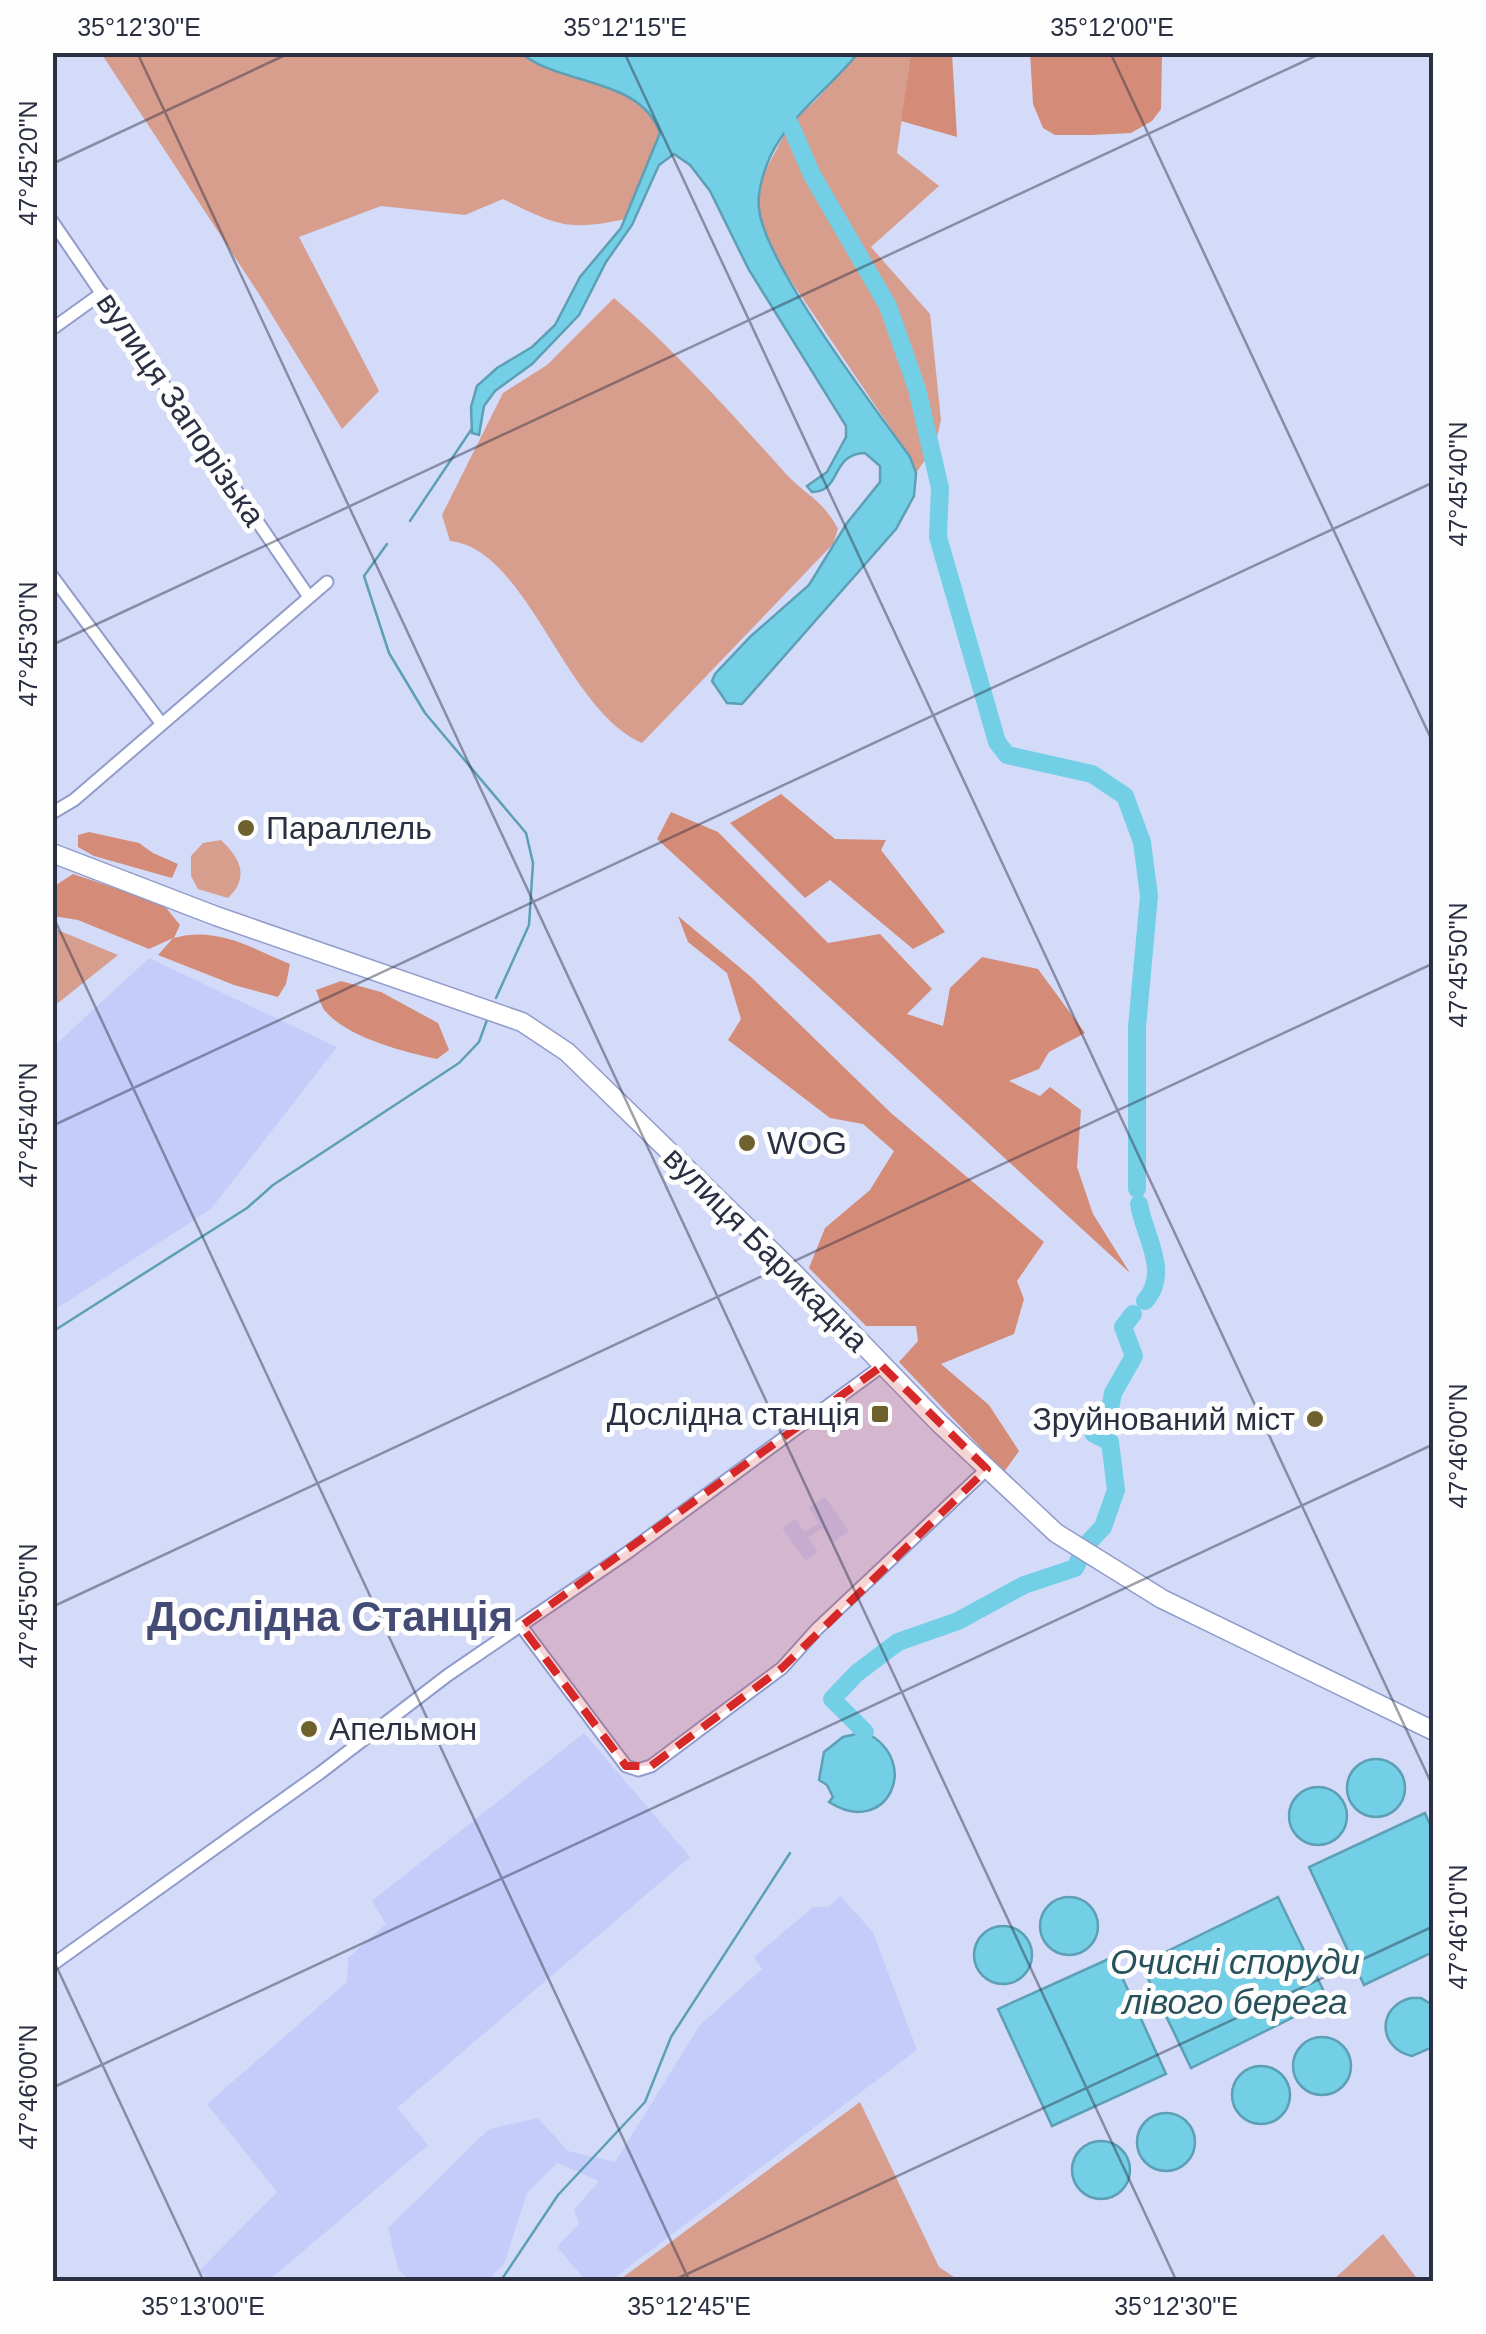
<svg xmlns="http://www.w3.org/2000/svg" width="1486" height="2334" viewBox="0 0 1486 2334" font-family="Helvetica,sans-serif">
<rect width="100%" height="100%" fill="#d4dbf9"/>
<g fill="#c4cdfa">
<path d="M149 958 337 1047 211 1209 53 1311V1047Z"/>
<path d="M825 1497 849 1531 834 1542 822 1528 808 1538 818 1552 806 1561 782 1528 795 1519 805 1532 819 1523 809 1508Z"/>
<path d="M584 1733 690 1857 397 2108 428 2145 268 2281H209L200 2270 277 2192 207 2104 347 1982 348 1958 386 1924 372 1901Z"/>
<path d="M840 1896 873 1932 917 2050 610 2281H586L557 2247 579 2224 574 2210 599 2181 557 2163 527 2193 504 2264 487 2281H410L398 2269 388 2228 489 2129 538 2118 568 2151 615 2162 700 2025 762 1969 754 1957 813 1907H829Z"/>
</g>
<g fill="#d79d8d">
<path d="M101 53H521C561 86 640 77 660 133L625 219C566 232 555 224 503 199L465 215 381 206 299 237 379 391 342 429 259 294Z"/>
<path d="M858 53H911L897 153 939 186 871 247 930 314 941 420 935 446 916 473 910 457 785 272 768 238 758 209 762 177 790 124 816 100Z"/>
<path d="M614 298C676 351 731 413 786 474 808 497 822 499 838 529L833 544 642 743C564 709 528 549 450 541L442 515 503 393 547 365Z"/>
<path d="M221 840C240 858 250 877 228 898L198 889 191 876V856L203 843Z"/>
<path d="M53 928 118 955 53 1007 52 928Z"/>
<path d="M860 2102 939 2267 960 2281H618Z"/>
<path d="M1383 2234 1419 2281H1332Z"/>
</g>
<g fill="#d48c78">
<path d="M1030 52 1162 53 1161 109 1152 121 1131 133 1091 135H1055L1043 128 1033 104Z"/>
<path d="M911 53H952L957 137 901 121Z"/>
<path d="M781 794 835 839 886 840 881 850 945 932 913 949 830 880 805 898 730 823Z"/>
<path d="M671 812 718 832 828 943 880 934 932 989 907 1014 943 1026 950 988 982 957 1038 969 1085 1033 1049 1052 1039 1069 1009 1081 1040 1096 1050 1087 1081 1110 1077 1167 1093 1214 1130 1273 657 839Z"/>
<path d="M89 832 139 843 153 853 178 864 172 878 94 856 78 847V835Z"/>
<path d="M73 874 163 904 180 925 174 938C216 926 252 948 290 964L286 984 278 997 234 985 158 955 173 938 149 949 78 920 53 916V887Z"/>
<path d="M678 916 750 976 891 1113 1044 1242 1017 1281 1024 1299 1014 1334 941 1364 989 1405 1019 1451 1004 1472 899 1362 918 1341 916 1326H866L809 1268 825 1228 870 1190 894 1151 863 1124 830 1118 728 1040 741 1019 727 973 688 942Z"/>
<path d="M341 981 381 992 438 1023 449 1050 437 1059C404 1052 349 1038 326 1012 321 1007 319 997 316 990Z"/>
</g>
<g fill="#73cfe6" stroke="#5d9fb5" stroke-width="2.5">
<path d="M521 53H858C830 88 789 116 770 157 763 173 757 192 759 209 765 264 874 407 910 457L916 473 914 496 896 529 742 704 727 703 712 681 715 674 751 636 809 585 847 523 880 482V466L865 453C830 454 842 492 812 492L807 486 827 472 846 437V426L749 270 710 191 690 165 674 154 659 165 632 225 606 262 579 315 532 364 495 391 484 406 479 435 472 433 471 407 477 386 497 368 532 347 555 325 580 277 621 228 660 133C641 77 560 86 521 53Z"/>
<path d="M865 1732C924 1762 886 1839 829 1802L833 1797 827 1785 819 1780 824 1752 843 1737Z"/>
<circle cx="1376" cy="1788" r="29"/>
<circle cx="1318" cy="1816" r="29"/>
<path d="M1425 1813 1433 1832V1952L1364 1985 1309 1867Z"/>
<path d="M1278 1897 1328 2000 1191 2068 1141 1964Z"/>
<circle cx="1069" cy="1926" r="29"/>
<circle cx="1003" cy="1955" r="29"/>
<path d="M1113 1957 1166 2074 1052 2126 998 2009Z"/>
<path d="M1411 1998H1421L1434 2006 1433 2047 1412 2056C1377 2048 1377 2006 1411 1998Z"/>
<circle cx="1322" cy="2066" r="29"/>
<circle cx="1261" cy="2095" r="29"/>
<circle cx="1166" cy="2142" r="29"/>
<circle cx="1101" cy="2170" r="29"/>
</g>
<g fill="none" stroke-linecap="round" stroke-linejoin="round">
<g stroke="#5d9fb5" stroke-width="2.5">
<path d="M410 521 471 430"/>
<path d="M387 544 364 576 389 653 425 713 526 833 533 863 529 925 496 998"/>
<path d="M52 1332 247 1208 273 1185 459 1063 479 1042 487 1020"/>
<path d="M500 2282 558 2195 645 2102 671 2037 790 1853"/>
</g>
<g stroke="#73cfe6" stroke-width="18">
<path d="M790 124 812 175 888 306 917 389 940 488 938 537 997 742 1007 755 1092 774 1125 796 1142 842 1149 896 1137 1027V1189"/>
<path d="M1139 1204C1144 1236 1171 1272 1145 1301"/>
<path d="M1088 1543 1103 1527 1116 1490 1110 1442 1094 1434 1098 1414 1110 1409 1113 1393 1134 1356 1123 1327 1133 1314"/>
<path d="M865 1732 832 1699 857 1673 898 1642 958 1621 1024 1585 1075 1568 1080 1558"/>
</g>
<g stroke="#929bca" stroke-width="15">
<g id="street">
<path d="M52 221 309 597"/>
<path d="M52 329 102 293"/>
<path d="M52 576 161 723"/>
<path d="M52 813 74 800 327 582"/>
<path d="M521 1626 626 1766 638 1770 651 1766 782 1668 817 1629 987 1469"/>
<path d="M52 1965 320 1773 448 1675 627 1553 882 1366"/>
</g>
</g>
<g stroke="#929bca" stroke-width="21">
<path id="primary" d="M52 853 216 916 522 1022 567 1052 794 1273 938 1422 1056 1533 1162 1599 1434 1731"/>
</g>
<use href="#street" stroke="#fff" stroke-width="11"/>
<use href="#primary" stroke="#fff" stroke-width="18"/>
</g>
<path fill="#d62828" fill-opacity="0.2" stroke="#d62828" stroke-width="8" stroke-dasharray="20 12" stroke-linejoin="round" d="M882 1366 987 1469 782 1668 651 1766H626L521 1626Z"/>
<path fill="none" stroke="#2b2f42" stroke-width="2.5" stroke-opacity="0.45" d="M137 52 1177 2282M624 52 1434 1789M1110 52 1434 745M52 164 292 52M52 645 1324 52M52 914 690 2282M52 1126 1434 482M52 1607 1434 963M52 1957 204 2282M52 2088 1434 1444M670 2282 1434 1926"/>
<g fill="#6e612e" stroke="#fdfdfd" stroke-width="4">
<circle cx="246" cy="828" r="10"/>
<circle cx="747" cy="1143" r="10"/>
<rect x="870" y="1404" width="20" height="20" rx="5"/>
<circle cx="1315" cy="1419" r="10"/>
<circle cx="309" cy="1729" r="10"/>
</g>
<g text-anchor="middle" stroke-width="10" stroke-linejoin="round" paint-order="stroke">
<g font-size="32" fill="#2b2f42" stroke="#fdfdfd">
<text transform="translate(181 409) rotate(56)" y="11">вулиця Запорізька</text>
<text transform="translate(766 1249) rotate(45)" y="11">вулиця Барикадна</text>
</g>
<g font-size="32" fill="#2b2f42" stroke="#fdfdfd" text-anchor="start">
<text x="266" y="839">Параллель</text>
<text x="767" y="1154">WOG</text>
<text x="860" y="1425" text-anchor="end">Дослідна станція</text>
<text x="1295" y="1430" text-anchor="end">Зруйнований міст</text>
<text x="329" y="1740">Апельмон</text>
</g>
<g font-size="35" font-style="italic" fill="#27515b" stroke="#fdfdfd">
<text x="1235" y="1974">Очисні споруди<tspan x="1235" dy="40">лівого берега</tspan></text>
</g>
<g font-size="42" font-weight="bold" fill="#444b75" stroke="#fdfdfd">
<text x="330" y="1631">Дослідна Станція</text>
</g>
</g>
<rect width="1486" height="2334" fill="none" stroke="#fdfdfd" stroke-width="110"/>
<rect x="55" y="55" width="1376" height="2224" fill="none" stroke="#2b2f42" stroke-width="4"/>
<g font-size="25" text-anchor="middle" fill="#2b2f42">
<text x="139" y="36">35°12'30"E</text>
<text x="625" y="36">35°12'15"E</text>
<text x="1112" y="36">35°12'00"E</text>
<text transform="translate(28 163) rotate(-90)" y="9">47°45'20"N</text>
<text transform="translate(1458 484) rotate(-90)" y="9">47°45'40"N</text>
<text transform="translate(28 644) rotate(-90)" y="9">47°45'30"N</text>
<text transform="translate(1458 965) rotate(-90)" y="9">47°45'50"N</text>
<text transform="translate(28 1125) rotate(-90)" y="9">47°45'40"N</text>
<text transform="translate(1458 1446) rotate(-90)" y="9">47°46'00"N</text>
<text transform="translate(28 1606) rotate(-90)" y="9">47°45'50"N</text>
<text transform="translate(1458 1927) rotate(-90)" y="9">47°46'10"N</text>
<text transform="translate(28 2087) rotate(-90)" y="9">47°46'00"N</text>
<text x="203" y="2315">35°13'00"E</text>
<text x="689" y="2315">35°12'45"E</text>
<text x="1176" y="2315">35°12'30"E</text>
</g>
</svg>
